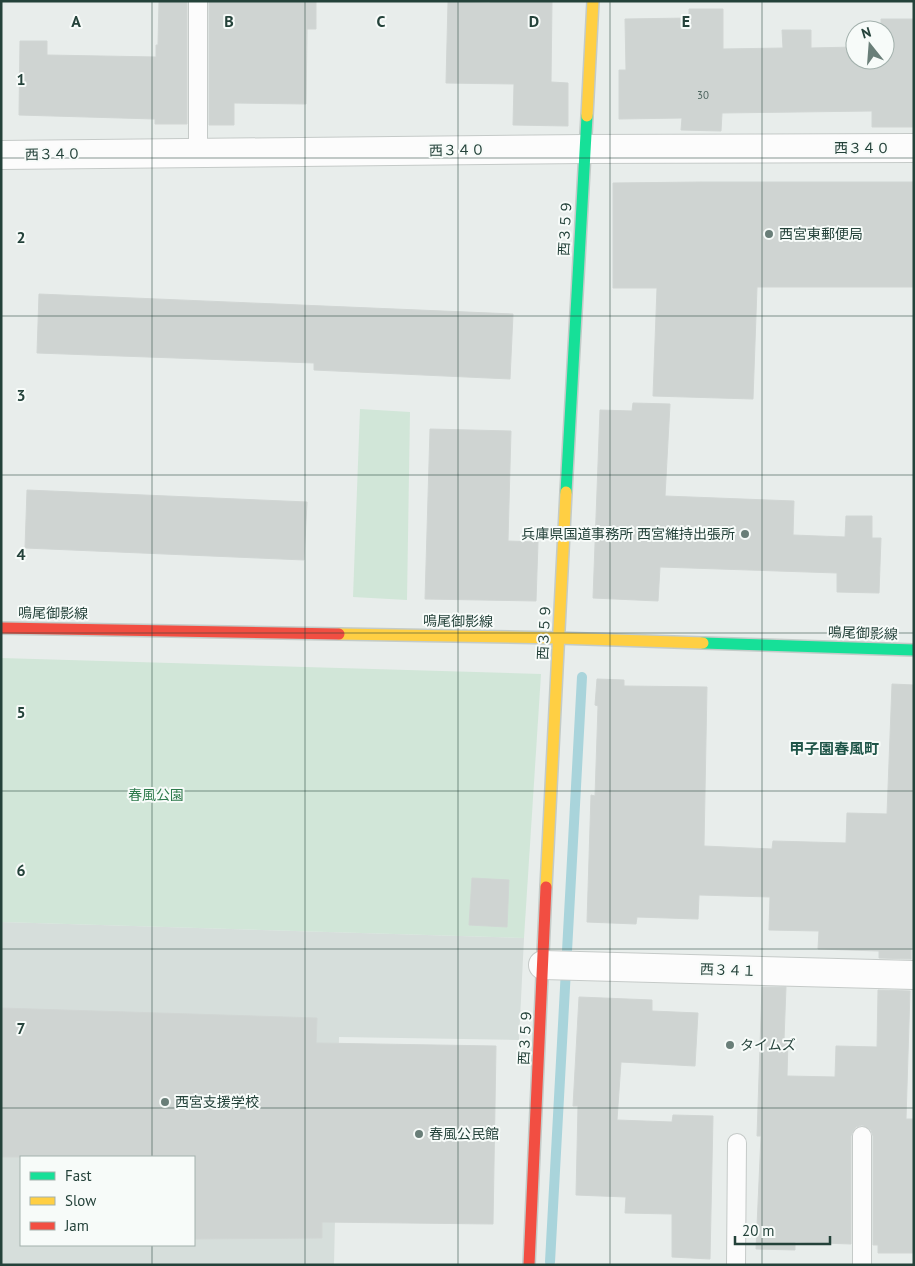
<svg xmlns="http://www.w3.org/2000/svg" width="915" height="1266" viewBox="0 0 915 1266" font-family="'PT Sans','Noto Sans JP',sans-serif">
<rect width="100%" height="100%" fill="#e8edeb"/>
<path fill="#d6dedb" fill-rule="evenodd" d="M1 922 524 938 519 1040 339 1037 334 1264 1 1265ZM21 1157H194V1245H21Z"/>
<g fill="#d1e6d8">
<path d="M360 409 410 412 407 600 353 597Z"/>
<path d="M1 658 541 674 524 938 1 922Z"/>
</g>
<g fill="none" stroke-linecap="round" stroke-linejoin="round">
<path stroke="#a9d4db" stroke-width="10" d="M550 1262 582 677"/>
</g>
<g fill="#cfd4d2" stroke="#d1d6d4">
<path d="M159 1 187 2V124H155V119L19 115 20 41H47V55L156 57V45H158Z"/>
<path d="M211 1H316V29H307L306 104 234 103V125H209V2Z"/>
<path d="M490 1H552L551 82 568 83V126L513 125 514 84 446 83 448 2 490 3Z"/>
<path d="M689 9H723V49L783 48 782 30H811V48L855 47V60H885V30H881V19H914V127H872V111L722 113 721 131 681 130 682 118 619 119V70H626L625 19 689 18Z"/>
<path d="M702 182H914V287H757L753 399 653 396 657 288H613V183Z"/>
<path d="M39 294 513 314 510 379 314 370V363L37 353Z"/>
<path d="M633 403 670 404 665 496 794 501 793 535 845 537 846 516H872V538H881L879 593 837 592V573L660 567 658 601 593 598 600 410 632 411Z"/>
<path d="M430 429 511 431 508 541 538 542 536 601 425 599Z"/>
<path d="M27 490 307 502 304 560 25 548Z"/>
<path d="M597 679 624 680V686L707 687 704 846 772 849 773 841 846 843 847 813 887 814 892 684 914 685V948H911V959L879 958V951L818 949 819 931 769 930 770 897 699 895 698 919 637 917 636 924 587 922 591 795 595 796 598 706 595 705Z"/>
<path d="M472 878 509 880 507 927 469 925Z"/>
<path d="M762 987H786L784 1040H788L787 1076 835 1077 836 1046 877 1047 878 990 910 991 906 1119H914V1253H878V1245H873V1136L871 1130 862 1125 856 1127 853 1131 851 1136V1244L795 1242V1250L756 1249 761 1136H757Z"/>
<path d="M579 997 652 1000V1011L698 1013 695 1066 621 1062 617 1120 672 1122 673 1115 713 1116 710 1259 672 1257V1214L625 1213 626 1197 576 1195 578 1106H573Z"/>
<path d="M1 1008 317 1018 316 1043 496 1046 493 1224 322 1222V1238L194 1239V1157H1Z"/>
</g>
<g fill="none" stroke-linecap="round" stroke-linejoin="round">
<g stroke="#c5cac8" stroke-width="20">
<g id="lane">
<path d="M198 153V2"/>
<path d="M736 1265 737 1143"/>
<path d="M862 1265V1136"/>
</g>
</g>
<g stroke="#c5cac8" stroke-width="30">
<g id="street">
<path d="M1 155 584 149 914 148"/>
<path d="M543 965 914 975"/>
</g>
</g>
<g stroke="#c3cbc8" stroke-width="14">
<g id="fast">
<path d="M566 492 587 116"/>
<path d="M703 643 914 650"/>
</g>
</g>
<g stroke="#c3cbc8" stroke-width="14">
<g id="slow">
<path d="M587 116 593 1"/>
<path d="M339 634 558 638 703 643"/>
<path d="M546 887 566 492"/>
</g>
</g>
<g stroke="#c3cbc8" stroke-width="14">
<g id="jam">
<path d="M1 628 339 634"/>
<path d="M529 1265 546 887"/>
</g>
</g>
<use href="#lane" stroke="#fcfcfc" stroke-width="18"/>
<use href="#street" stroke="#fcfcfc" stroke-width="28"/>
<use href="#fast" stroke="#16e098" stroke-width="11"/>
<use href="#slow" stroke="#ffcf43" stroke-width="11"/>
<use href="#jam" stroke="#f24e42" stroke-width="11"/>
</g>
<path fill="none" stroke="#24423a" stroke-width="1" stroke-opacity="0.55" d="M152 1V1157M305 1V1265M458 1V1265M610 1V1265M762 1V1265M1 158H914M1 316H914M1 475H914M1 633H914M1 791H914M1 949H914M1 1108H914M152 1245V1265"/>
<g fill="#697e78" stroke="#f7fbf9" stroke-width="2">
<circle cx="769" cy="234" r="5"/>
<circle cx="745" cy="534" r="5"/>
<circle cx="730" cy="1045" r="5"/>
<circle cx="165" cy="1102" r="5"/>
<circle cx="419" cy="1134" r="5"/>
</g>
<g text-anchor="middle" stroke-width="4" stroke-linejoin="round" paint-order="stroke">
<g font-size="11" fill="#506761">
<text x="703" y="99">30</text>
</g>
<g font-size="14" fill="#24423a" stroke="#f7fbf9">
<text x="862" y="153">西３４０</text>
<text transform="translate(457 150) rotate(-1)" y="5">西３４０</text>
<text transform="translate(53 154) rotate(-1)" y="5">西３４０</text>
<text transform="translate(565 228) rotate(-87)" y="5">西３５９</text>
<text transform="translate(53 613) rotate(1)" y="5">鳴尾御影線</text>
<text transform="translate(458 621) rotate(1)" y="5">鳴尾御影線</text>
<text transform="translate(544 632) rotate(-87)" y="5">西３５９</text>
<text transform="translate(863 633) rotate(2)" y="5">鳴尾御影線</text>
<text transform="translate(728 970) rotate(2)" y="5">西３４１</text>
<text transform="translate(525 1037) rotate(-87)" y="5">西３５９</text>
</g>
<g font-size="14" fill="#24423a" stroke="#f7fbf9" text-anchor="start">
<text x="779" y="239">西宮東郵便局</text>
<text x="735" y="539" text-anchor="end">兵庫県国道事務所 西宮維持出張所</text>
<text x="740" y="1050">タイムズ</text>
<text x="175" y="1107">西宮支援学校</text>
<text x="429" y="1139">春風公民館</text>
</g>
<g font-size="14" fill="#2d7a4b" stroke="#f7fbf9">
<text x="156" y="800">春風公園</text>
</g>
<g font-size="15" font-weight="bold" fill="#1f5548" stroke="#f7fbf9">
<text x="834" y="754">甲子園春風町</text>
</g>
</g>
<g font-size="16" text-anchor="middle" font-weight="bold" fill="#24423a" stroke="#f7fbf9" stroke-width="4" stroke-linejoin="round" paint-order="stroke">
<text x="76" y="27">A</text>
<text x="229" y="27">B</text>
<text x="381" y="27">C</text>
<text x="534" y="27">D</text>
<text x="686" y="27">E</text>
<text x="21" y="85">1</text>
<text x="21" y="243">2</text>
<text x="21" y="401">3</text>
<text x="21" y="560">4</text>
<text x="21" y="718">5</text>
<text x="21" y="876">6</text>
<text x="21" y="1034">7</text>
</g>
<rect width="915" height="1266" fill="none" stroke="#24423a" stroke-width="5"/>
<rect x="20" y="1156" width="175" height="90" fill="#f7fbf9" stroke="#a3b1ad"/>
<rect x="30" y="1172" width="25" height="8" fill="#16e098" stroke="#a3b1ad"/>
<text x="65" y="1181" font-size="15" fill="#24423a">Fast</text>
<rect x="30" y="1197" width="25" height="8" fill="#ffcf43" stroke="#a3b1ad"/>
<text x="65" y="1206" font-size="15" fill="#24423a">Slow</text>
<rect x="30" y="1222" width="25" height="8" fill="#f24e42" stroke="#a3b1ad"/>
<text x="65" y="1231" font-size="15" fill="#24423a">Jam</text>
<g transform="translate(870 45) rotate(343)"><circle r="24" fill="#f7fbf9" stroke="#a3b1ad"/>
<path d="M0-4L9 19L0 12L-9 19Z" fill="#697e78"/>
<text y="-8" font-size="14" font-weight="bold" text-anchor="middle" fill="#24423a">N</text>
</g>
<path d="M735 1236v8h95v-8" fill="none" stroke="#24423a" stroke-width="2.5"/>
<text x="742" y="1236" font-size="15" fill="#24423a" stroke="#f7fbf9" stroke-width="4" paint-order="stroke">20 m</text>
</svg>
